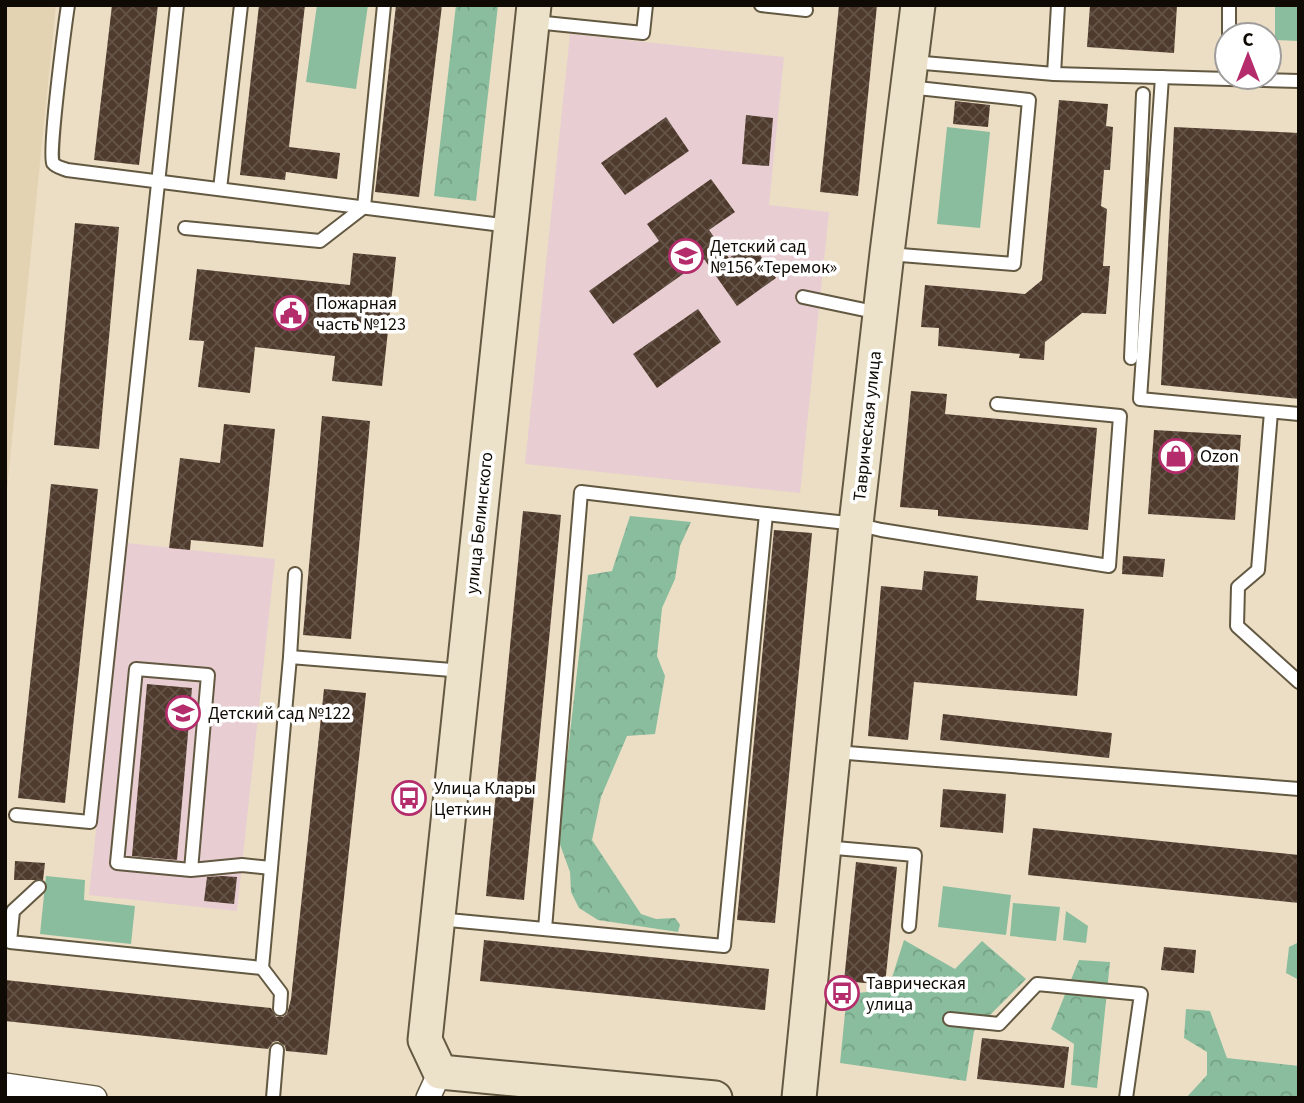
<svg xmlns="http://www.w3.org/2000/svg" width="1304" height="1103" viewBox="0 0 1304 1103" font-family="'Source Sans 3',sans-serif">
<defs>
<pattern id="forest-crowns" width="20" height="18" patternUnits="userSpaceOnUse" patternTransform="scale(1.75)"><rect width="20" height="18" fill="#8abd9d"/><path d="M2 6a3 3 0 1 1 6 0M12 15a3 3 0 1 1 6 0" fill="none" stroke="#76a186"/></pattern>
<pattern id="building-cross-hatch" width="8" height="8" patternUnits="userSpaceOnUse" patternTransform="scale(1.75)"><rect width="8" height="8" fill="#4f3b2d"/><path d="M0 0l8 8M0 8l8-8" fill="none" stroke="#645448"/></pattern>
</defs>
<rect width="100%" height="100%" fill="#ebdec4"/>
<path fill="#e4d3b2" d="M5 5H56L5 509Z"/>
<g fill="#e8ced2">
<path d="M570 34 784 57 769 205 829 212 800 493 525 464Z"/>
<path d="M127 543 275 559 237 911 89 895Z"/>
</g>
<g fill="url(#forest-crowns)">
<path d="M456 5H498L476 201 434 196Z"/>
<path d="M630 516 691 522 680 546 675 579 662 608 657 656 665 676 655 734 627 736 601 797 592 840 641 914 656 919 675 918 680 925 678 932 598 920 579 908 571 892 570 872 558 839 588 575 612 571Z"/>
<path d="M904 940 955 969 982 941 1026 979 974 1031 966 1081 840 1063 847 994 888 990Z"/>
<path d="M1079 960 1110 962 1097 1088 1071 1085 1074 1044 1051 1029Z"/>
<path d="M1186 1009 1210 1011 1227 1058 1299 1066V1098H1186L1207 1075V1052L1184 1038Z"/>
</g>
<g fill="#8abd9d">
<path d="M317 5H368L356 89 306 82Z"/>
<path d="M1299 5V41L1275 40V6Z"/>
<path d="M947 127 990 132 980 228 937 224Z"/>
<path d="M46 876 85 880 84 900 135 906 131 944 40 934Z"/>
<path d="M943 886 1011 895 1006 935 938 927Z"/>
<path d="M1013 903 1060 907 1056 941 1010 936Z"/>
<path d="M1066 911 1088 926 1086 943 1063 940Z"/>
<path d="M1299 942V980L1286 973 1289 947Z"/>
</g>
<g fill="url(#building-cross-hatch)">
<path d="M112 5H158L139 165 94 160Z"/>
<path d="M259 5H305L289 147 340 153 337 179 286 172 285 180 240 175Z"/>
<path d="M396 5H442L419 197 375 192Z"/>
<path d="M839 5H877L858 196 820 192Z"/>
<path d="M1090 5H1177L1174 53 1087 47Z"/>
<path d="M1059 100 1108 104 1106 126 1113 127 1110 170H1104L1101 206 1107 209 1103 266H1110L1106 314 1082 313 1045 342 1044 360 1019 358 1020 354 938 346 939 328 921 327 925 285 1025 294 1042 280Z"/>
<path d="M955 101 990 105 988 127 953 124Z"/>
<path d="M746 115 773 118 769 166 742 164Z"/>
<path d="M666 117 689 151 625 195 601 163Z"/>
<path d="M1174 127 1299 133V399L1161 385Z"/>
<path d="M711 179 735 212 709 230 729 258 751 242 776 278 737 306 704 259 613 324 589 291 659 241 647 224Z"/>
<path d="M75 223 119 227 99 449 54 445Z"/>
<path d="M353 253 396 257 382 386 332 381 335 356 255 347 250 393 198 387 204 341 189 340 197 269 350 285Z"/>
<path d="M698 309 721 342 657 388 633 354Z"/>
<path d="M911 391 947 394 945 414 1097 428 1088 530 938 516V510L900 507Z"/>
<path d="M322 416 370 421 351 639 303 635Z"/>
<path d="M224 424 275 429 263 547 191 540 190 550 169 548 180 458 220 463Z"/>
<path d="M1154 430 1241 435 1235 520 1148 514Z"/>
<path d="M51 484 98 489 65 803 18 798Z"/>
<path d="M523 511 561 515 524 900 486 896Z"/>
<path d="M774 530 812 533 775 923 737 920Z"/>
<path d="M1123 556 1165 559 1163 577 1122 574Z"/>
<path d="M924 571 978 576 976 600 1084 609 1077 696 914 682 908 740 868 736 881 586 922 590Z"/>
<path d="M147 684 192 688 177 860 132 856Z"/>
<path d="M324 689 366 693 327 1055 286 1051 285 1046 278 1041 273 1042 268 1049 5 1021V980L271 1008 276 1017H283L287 1014 291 999Z"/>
<path d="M943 714 1112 733 1109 758 940 740Z"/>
<path d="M943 789 1006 794 1003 833 940 827Z"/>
<path d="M1033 828 1299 855V903L1028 875Z"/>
<path d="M15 861 45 863 43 880H14Z"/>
<path d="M856 862 897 867 885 985 844 981Z"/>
<path d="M222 876 237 877 234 904 204 901 207 877Z"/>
<path d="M484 940 769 969 765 1010 480 981Z"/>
<path d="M1164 947 1196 950 1194 973 1161 970Z"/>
<path d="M982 1038 1069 1047 1064 1088 977 1079Z"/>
</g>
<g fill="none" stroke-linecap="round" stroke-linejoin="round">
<g stroke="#635841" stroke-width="16">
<g id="lane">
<path d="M68 5C65 25 48 154 53 163 56 167 62 168 67 170L510 226"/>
<path d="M761 5 806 10"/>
<path d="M1229 5V35"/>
<path d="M535 22 643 33 646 5"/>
<path d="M912 62 1054 74 1058 5"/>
<path d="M1054 74 1299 81"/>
<path d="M1162 77 1140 399 1299 414"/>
<path d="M220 189 241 5"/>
<path d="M185 228 320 241 364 207 384 5"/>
<path d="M888 254 1014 264 1029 100 908 87"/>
<path d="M803 297 879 313"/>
<path d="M1131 358 1143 94"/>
<path d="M1271 412 1258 570 1238 587 1237 626 1299 682"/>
<path d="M290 657 295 574"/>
<path d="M835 752 1299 789"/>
<path d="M16 815 90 822 177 5"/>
<path d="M824 847 915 855 909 926"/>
<path d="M191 870 208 675 136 669 117 863 191 870 242 865 271 868"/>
<path d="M39 887 13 911 10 942 262 968 290 657 464 671"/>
<path d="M438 919 724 946 766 514 856 524 881 530 1109 566 1120 416 997 404"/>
<path d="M545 929 581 492 766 514"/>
<path d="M262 968 281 993 280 1009"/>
<path d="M950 1019 999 1024 1037 984 1141 994 1126 1098"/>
<path d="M273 1098 277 1050"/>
</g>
</g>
<g stroke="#635841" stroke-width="26">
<g id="street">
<path d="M5 1085 95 1098"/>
<path d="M428 1098 440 1072"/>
</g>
</g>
<g stroke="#635841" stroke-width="37">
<g id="secondary">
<path d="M534 5 425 1040 440 1072 715 1098"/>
<path d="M799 1098 856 524 887 253 918 5"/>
</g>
</g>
<use href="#lane" stroke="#fff" stroke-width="12"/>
<use href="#street" stroke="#fff" stroke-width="23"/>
<use href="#secondary" stroke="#ece2c9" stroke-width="33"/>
</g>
<defs>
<g id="school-ring" transform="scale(1.75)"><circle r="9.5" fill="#fff" stroke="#b42c6c" stroke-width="1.5"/><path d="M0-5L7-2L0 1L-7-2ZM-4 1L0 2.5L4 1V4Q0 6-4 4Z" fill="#b42c6c"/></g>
<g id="civic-ring" transform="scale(1.75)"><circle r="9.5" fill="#fff" stroke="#b42c6c" stroke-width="1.5"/><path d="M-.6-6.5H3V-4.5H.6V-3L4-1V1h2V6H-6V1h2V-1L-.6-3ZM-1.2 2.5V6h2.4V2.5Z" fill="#b42c6c"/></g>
<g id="shop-ring" transform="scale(1.75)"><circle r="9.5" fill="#fff" stroke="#b42c6c" stroke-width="1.5"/><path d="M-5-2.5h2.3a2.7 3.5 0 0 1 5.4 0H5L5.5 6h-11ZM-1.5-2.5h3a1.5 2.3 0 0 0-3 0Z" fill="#b42c6c"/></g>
<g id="bus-ring" transform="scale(1.75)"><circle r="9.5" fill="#fff" stroke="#b42c6c" stroke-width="1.5"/><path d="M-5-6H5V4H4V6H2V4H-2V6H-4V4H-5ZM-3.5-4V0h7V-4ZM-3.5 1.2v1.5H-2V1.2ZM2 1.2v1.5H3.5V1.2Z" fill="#b42c6c"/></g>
</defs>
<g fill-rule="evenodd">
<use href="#school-ring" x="686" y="256"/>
<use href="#civic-ring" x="291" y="313"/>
<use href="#shop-ring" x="1176" y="456"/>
<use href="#school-ring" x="183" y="713"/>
<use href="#bus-ring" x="409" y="798"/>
<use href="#bus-ring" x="842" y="993"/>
</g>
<g text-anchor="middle" stroke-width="7" stroke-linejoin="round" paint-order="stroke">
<g font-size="18" fill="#0f0b04" stroke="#fff" text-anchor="start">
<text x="710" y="252">Детский сад<tspan x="710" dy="21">№156 «Теремок»</tspan></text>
<text x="316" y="309">Пожарная<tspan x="316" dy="21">часть №123</tspan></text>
<text x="1200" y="462">Ozon</text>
<text x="208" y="719">Детский сад №122</text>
<text x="434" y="794">Улица Клары<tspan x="434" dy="21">Цеткин</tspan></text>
<text x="866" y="989">Таврическая<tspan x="866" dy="21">улица</tspan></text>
</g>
<g font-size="18" fill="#0f0b04" stroke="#fff">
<text transform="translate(867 426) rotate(-84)" y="6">Таврическая улица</text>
<text transform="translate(479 523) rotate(-84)" y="6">улица Белинского</text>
</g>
</g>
<rect width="1304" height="1103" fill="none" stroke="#0f0b04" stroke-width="14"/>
<g transform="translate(1248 56)"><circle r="33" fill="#ffffff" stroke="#9f9d9b" stroke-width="2"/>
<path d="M0-5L12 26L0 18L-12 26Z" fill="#b42c6c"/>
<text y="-10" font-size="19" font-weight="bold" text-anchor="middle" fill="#0f0b04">С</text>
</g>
</svg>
